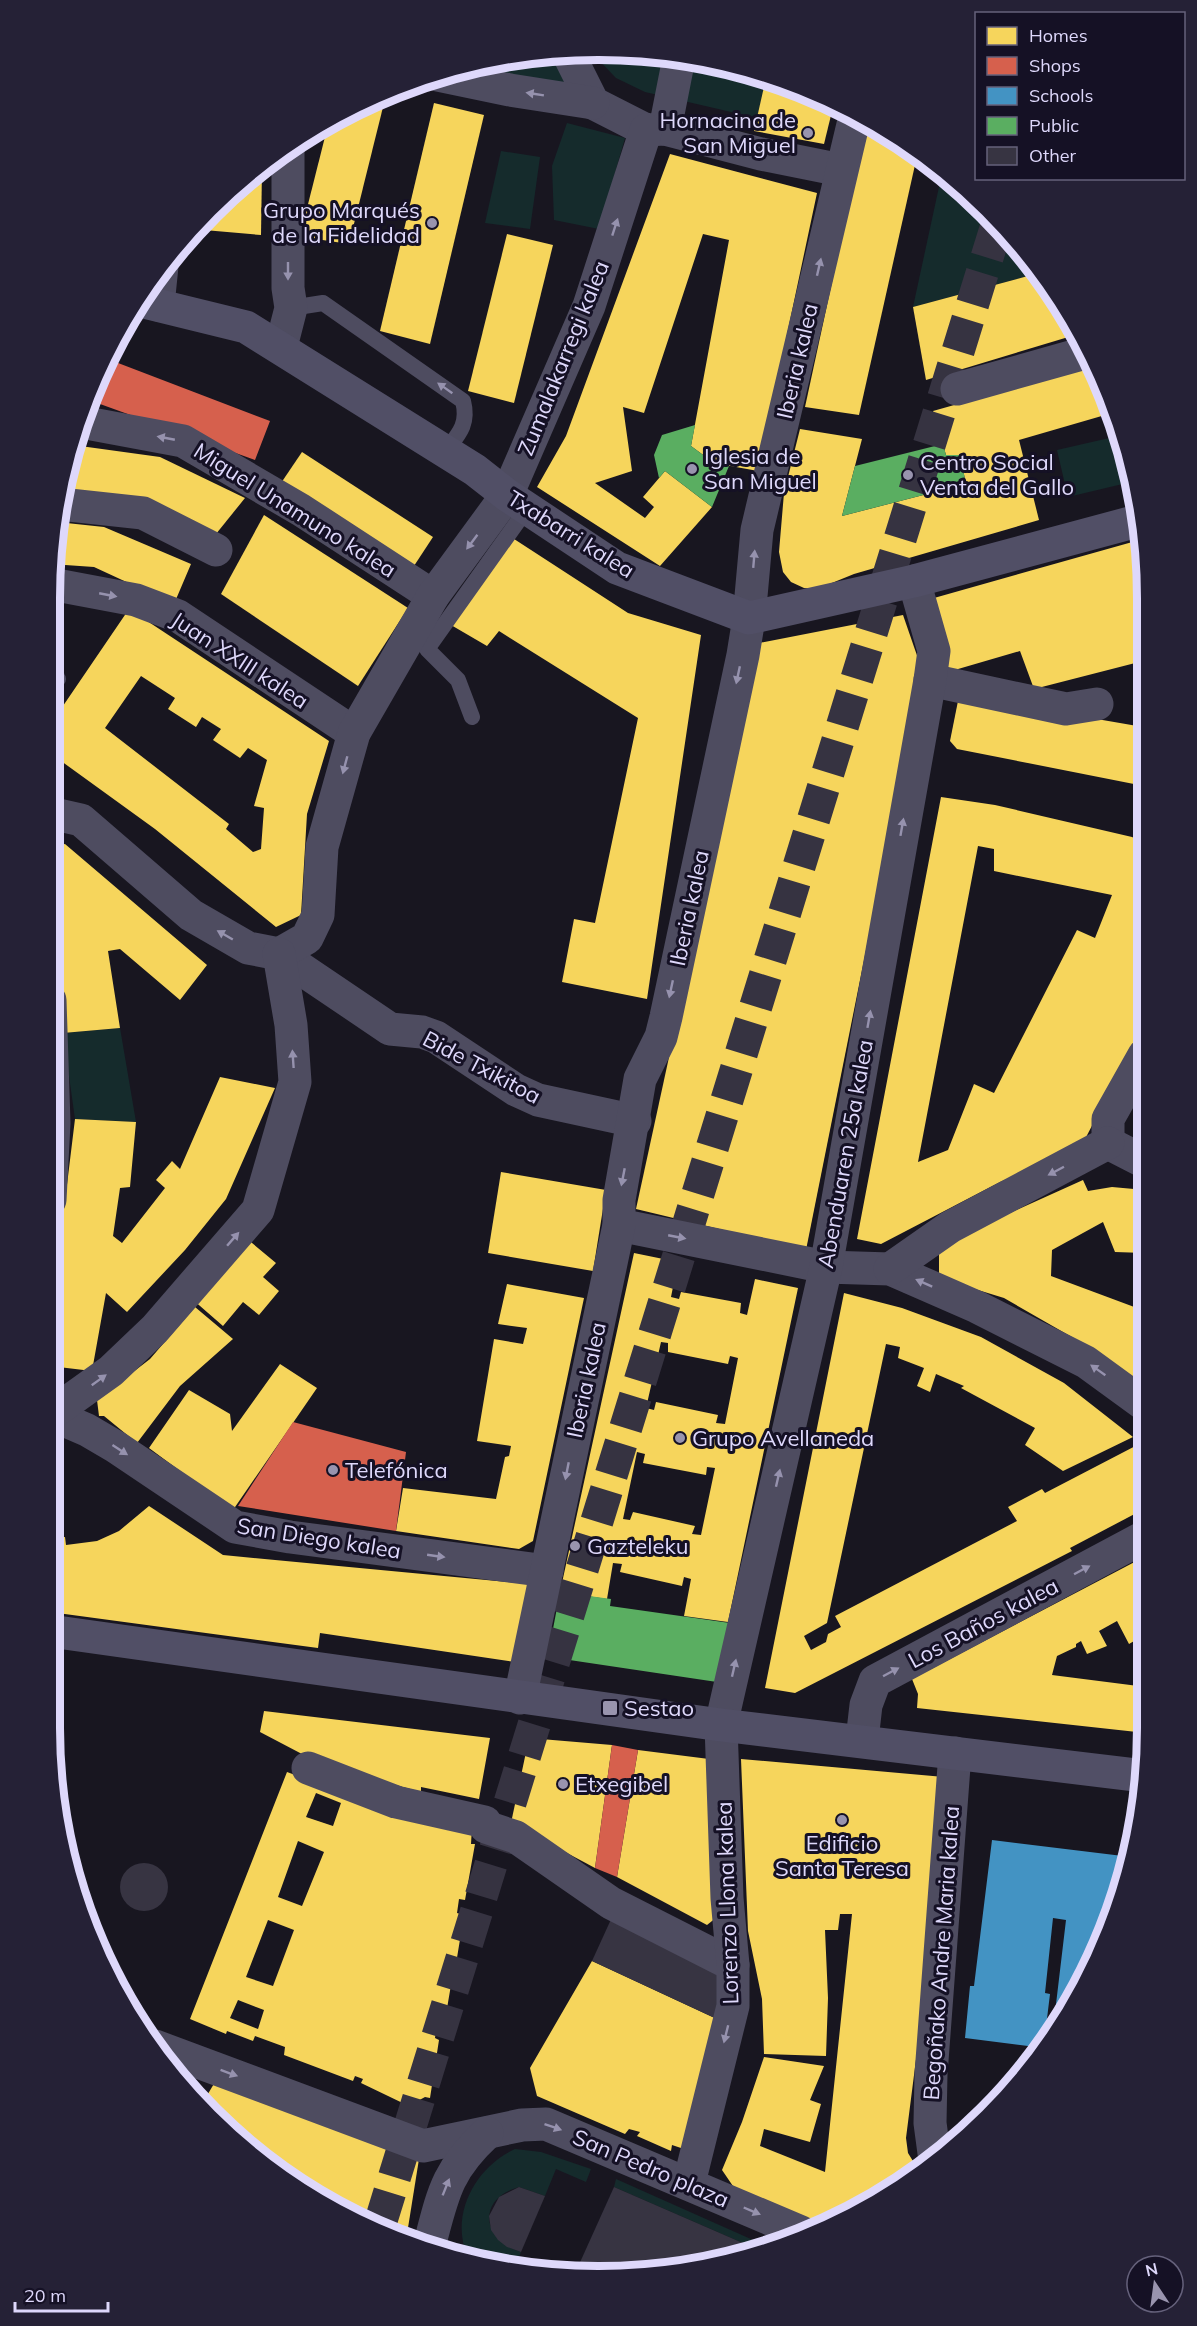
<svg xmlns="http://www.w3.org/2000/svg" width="1197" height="2326" viewBox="0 0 1197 2326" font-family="Mulish,sans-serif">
<rect width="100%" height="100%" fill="#181620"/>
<g fill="#152b2c">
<path d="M634 51 740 68 766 78 757 118 645 92 616 78 591 52Z"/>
<path d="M555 53 570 97 444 74 526 54Z"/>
<path d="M567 123 625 138 599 229 554 220 552 166Z"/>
<path d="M501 151 540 157 530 229 485 223Z"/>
<path d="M942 173 960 186 1039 273 913 307Z"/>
<path d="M1118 436 1131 482 1068 497 1057 450Z"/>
<path d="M120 1028 136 1122 75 1119 63 1033Z"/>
<path d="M515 2149 541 2152 591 2169 586 2182 556 2169 545 2196 519 2187C476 2199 482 2240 521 2252L515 2267 491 2266 468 2257C449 2216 475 2167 515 2149Z"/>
<path d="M616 2179 762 2244 752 2247 614 2187Z"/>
</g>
<g fill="#f6d55c" fill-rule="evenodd">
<path d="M766 78 834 103 824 144 754 131Z"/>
<path d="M386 95 349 244 316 239 301 232 329 121Z"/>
<path d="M434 103 484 115 430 344 380 331Z"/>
<path d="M866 125 917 156 859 415 805 407Z"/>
<path d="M670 154 817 193 758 471 714 463 691 446 729 240 703 234 644 413 623 407 632 471 595 483 645 518 654 507 643 497 665 471 712 507 660 566 537 487 566 436Z"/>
<path d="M262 168 261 235 204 230V220L236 186Z"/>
<path d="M507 234 553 245 514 403 468 391Z"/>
<path d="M1039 273 1075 335 926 380 913 307Z"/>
<path d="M1093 366 1106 389 1112 413 1019 440 1039 520 854 574 817 589 804 588 791 582 783 572 779 552 784 493 800 429 862 439 842 516 966 484 960 455H946L933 411Z"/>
<path d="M73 445 160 457 245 498 216 534 62 494Z"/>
<path d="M302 452 433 537 410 572 279 486Z"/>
<path d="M264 515 408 608 358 686 221 594Z"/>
<path d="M57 522 104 527 191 564 174 604 94 567 51 564Z"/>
<path d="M511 537 628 613 701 635 647 999 562 982 574 919 595 923 638 718 499 631 487 646 451 625Z"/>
<path d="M1143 539V661L1034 689 1020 651 941 674 927 600Z"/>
<path d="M129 609 329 741 307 814 301 915 276 927 155 829 50 753V725ZM141 676 175 698 168 709 196 727 202 717 221 729 213 740 240 758 248 748 267 760 254 806 264 808 261 849 253 852 226 829 229 824 105 728Z"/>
<path d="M51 615H55L52 659H51Z"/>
<path d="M903 615 922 670 806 1250 636 1209 759 643Z"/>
<path d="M965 696 1143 727 1144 786 957 749 950 741 958 701Z"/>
<path d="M941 797 995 805 1132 837 1144 843V1025L1082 1145 1000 1182 881 1244 857 1239ZM978 846 994 849V871L1112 895 1095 938 1077 930 994 1093 974 1084 948 1150 918 1162Z"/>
<path d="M65 844 207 965 180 1000 120 949 108 951 120 1028 63 1033 53 846Z"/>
<path d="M220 1077 275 1088 226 1199 185 1250 127 1312 106 1293 92 1371 50 1366V1324L75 1119 136 1122 130 1187 120 1188 113 1236 122 1243 165 1188 156 1180 172 1161 180 1169Z"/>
<path d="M1144 1120 1145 1138V1146L1133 1140Z"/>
<path d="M501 1172 606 1190 593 1271 488 1253Z"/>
<path d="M1083 1180 1088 1191 1112 1187 1145 1190V1253L1115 1252 1103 1222 1052 1250 1051 1276 1145 1311V1388L1084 1344 1004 1298 939 1278V1245Z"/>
<path d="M246 1238 276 1263 263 1277 279 1291 259 1315 243 1302 223 1326 192 1299Z"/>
<path d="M634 1253 678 1262 671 1297 679 1299 681 1292 741 1303 740 1313 747 1315 755 1279 798 1288 728 1622 684 1616 691 1579 684 1577 682 1586 620 1572 622 1564 613 1563 607 1599 560 1592ZM661 1342 668 1343V1352L728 1364 730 1356 738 1358 725 1424 716 1423 718 1415 656 1402 654 1410 646 1408ZM637 1452 645 1454 643 1463 706 1475 707 1467 715 1468 701 1535 692 1534 695 1526 633 1512 630 1520 623 1519Z"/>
<path d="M507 1284 584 1298 533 1541 519 1549 396 1531 403 1488 496 1499 505 1457 509 1456 511 1446 477 1441 494 1339 523 1344 527 1328 498 1324Z"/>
<path d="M844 1293 902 1308 981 1337 1064 1383 1133 1437 1063 1471 1025 1445 1035 1428 961 1388 964 1386 936 1374 930 1392 917 1386 924 1368 898 1358 900 1347 886 1344 827 1623 804 1636 811 1650 826 1642 828 1634 841 1627 835 1616 1017 1521 1008 1507 1042 1489 1045 1493 1145 1441 1146 1508 1070 1548 1072 1551 795 1693 765 1688Z"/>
<path d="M195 1307 233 1339 180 1386 137 1443 104 1416H99L97 1400 150 1359Z"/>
<path d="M280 1364 317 1388 233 1510 149 1448 189 1390 230 1414 232 1431Z"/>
<path d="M149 1506 223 1555 529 1584 515 1662 320 1633 318 1648 50 1612V1538L65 1537 66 1545 97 1541 119 1531Z"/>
<path d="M1146 1556V1605L1140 1608 1146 1613V1634L1129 1644 1117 1621 1099 1631 1107 1646 1087 1654 1081 1641 1076 1644V1647L1057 1656 1052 1675 1146 1687V1733L917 1708 918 1694 912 1679Z"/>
<path d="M264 1711 490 1738 479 1799 421 1787V1792L321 1764 260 1732Z"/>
<path d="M529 1738 612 1745 595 1868 511 1823Z"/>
<path d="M638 1750 709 1759 717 1917 707 1925 617 1877Z"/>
<path d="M741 1759 944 1777 934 1918 906 2138 908 2153 916 2166 841 2220 826 2225 737 2192 722 2170 742 2122 764 2057 824 2066 810 2100 821 2104 810 2142 764 2129 760 2146 825 2172 852 1914H840L838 1930H825L828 1998 826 2056 764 2054 762 1999 748 1931Z"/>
<path d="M287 1772 317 1783 472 1827 471 1844H475L465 1900 459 1899 457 1913 464 1915 455 1970H448L446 1978 452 1979 443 2032 436 2031 435 2038 439 2040 430 2098 425 2097 414 2103 413 2108 361 2083 363 2079 355 2076 353 2081 284 2055 285 2047 255 2036 253 2041 227 2031 226 2034 190 2019ZM316 1793 341 1803 333 1826 306 1817ZM298 1841 324 1852 302 1906 278 1897ZM268 1920 294 1930 273 1986 246 1977ZM238 2000 264 2010 258 2029 230 2018Z"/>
<path d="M592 1961 719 2020 686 2145 681 2148 672 2145 671 2151 637 2136 640 2132 629 2129 625 2134 537 2096 530 2068Z"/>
<path d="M215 2082 419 2159 407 2234 324 2203 236 2140 202 2104Z"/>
</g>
<g fill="#d6604d">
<path d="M105 358 270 421 255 460 100 404 88 403Z"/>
<path d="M293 1422 406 1452 396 1531 238 1506Z"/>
<path d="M612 1745 638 1750 617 1877 595 1868Z"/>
</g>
<path fill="#4393c3" d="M992 1840 1131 1857 1129 1869 1091 1970 1054 2021 1066 1920 1053 1918 1045 1993 1050 1994 1045 2035 1036 2047 965 2038 970 1986H974Z"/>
<g fill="#5aae61">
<path d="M695 425 691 446 714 463 729 466 712 507 665 471 659 478 654 455 662 435Z"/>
<path d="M943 444 946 455H960L966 484 842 516 855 466Z"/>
<path d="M560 1592 611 1599 610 1606 730 1623 717 1682 556 1658 549 1650Z"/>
</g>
<g fill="#373442">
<circle cx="144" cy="1887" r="24"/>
<path d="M613 1915 725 1968 719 2020 592 1961Z"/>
<path d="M519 2187 545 2196 521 2252 507 2247 498 2240 491 2230 489 2216 499 2197Z"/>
<path d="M614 2187 752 2247 670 2272 577 2269Z"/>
</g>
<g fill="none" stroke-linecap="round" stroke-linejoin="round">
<path stroke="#363341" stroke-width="33" stroke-dasharray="33 16" stroke-linecap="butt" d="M380 2224 997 225"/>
<g stroke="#4e4c60" stroke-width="16">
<path d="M291 308 323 303 463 401C469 424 459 434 445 452"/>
<path d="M51 679H58"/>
<path d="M472 717 458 680 427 649 528 507"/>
</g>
<g stroke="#4e4c60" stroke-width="33">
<path d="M568 53 593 103 646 130 665 129 761 154 841 170"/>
<path d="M438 75 510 90 593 103"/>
<path d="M665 129 679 58"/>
<path d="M158 305 162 266"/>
<path d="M281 347 291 308 288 288V149"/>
<path d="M957 389 1085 353"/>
<path d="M81 422 183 441 301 510 433 596"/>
<path d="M60 504 143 513 216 550"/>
<path d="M51 584 136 600 178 616 354 733"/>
<path d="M930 680 1066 709 1097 704"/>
<path d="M50 813 81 820 191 915 248 948 279 954 390 1029 422 1032 436 1037 516 1090 538 1100 635 1121"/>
<path d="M279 954 307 938 318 915 322 847 354 733 433 596 507 495 589 306 646 130"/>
<path d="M1108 1143V1119L1144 1055"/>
<path d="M1108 1143 1145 1162"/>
<path d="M50 1200 54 1123 50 1000"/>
<path d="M619 1225 826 1267 890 1269 977 1307 1086 1362 1145 1405"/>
<path d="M890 1269 950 1227 1108 1143"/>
<path d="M50 1414 87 1430 116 1447 235 1527 290 1537 547 1571"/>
<path d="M51 1414 111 1371 155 1329 258 1210 295 1082 291 1025 279 954"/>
<path d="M520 1698 619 1225V1200L640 1079 661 1037 666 1017 743 655 749 618 757 530 855 116"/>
<path d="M862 1740 866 1705 875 1681 1146 1536"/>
<path d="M308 1768 396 1802 485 1822 486 1827 516 1837 611 1903 733 1965"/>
<path d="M155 2046 423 2146 522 2125 546 2124 801 2232"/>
<path d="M934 2153 930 2123 931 2074 955 1753"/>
<path d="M689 2183 733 2006V1965L727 1898 721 1725 826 1267 930 680 934 651 914 581"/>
<path d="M430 2243C443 2193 447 2170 487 2133"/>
</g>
<g stroke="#514f66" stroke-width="33">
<path d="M140 301 246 327 475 470 507 495 617 568 749 618 914 581 1141 520"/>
<path d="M50 1631 721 1725 1144 1776"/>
</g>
</g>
<defs><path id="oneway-solid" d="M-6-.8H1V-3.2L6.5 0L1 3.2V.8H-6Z" transform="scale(1.5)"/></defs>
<g fill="#9692ae">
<use href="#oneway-solid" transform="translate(535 94) rotate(-171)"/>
<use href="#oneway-solid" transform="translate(615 227) rotate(-72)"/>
<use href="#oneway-solid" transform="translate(819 267) rotate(-77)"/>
<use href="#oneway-solid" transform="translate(288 271) rotate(90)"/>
<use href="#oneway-solid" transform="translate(445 388) rotate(-145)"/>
<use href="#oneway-solid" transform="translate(166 438) rotate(-169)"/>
<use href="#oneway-solid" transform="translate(472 542) rotate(127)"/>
<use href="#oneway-solid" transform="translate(754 559) rotate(-85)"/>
<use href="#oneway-solid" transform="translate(108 595) rotate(11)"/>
<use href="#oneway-solid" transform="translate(738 675) rotate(102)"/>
<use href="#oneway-solid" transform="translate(345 765) rotate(105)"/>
<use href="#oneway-solid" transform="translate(902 827) rotate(-80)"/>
<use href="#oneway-solid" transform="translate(225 935) rotate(-150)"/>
<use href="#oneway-solid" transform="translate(671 989) rotate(102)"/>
<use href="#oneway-solid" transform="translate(869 1019) rotate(-80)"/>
<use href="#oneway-solid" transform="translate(293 1059) rotate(-94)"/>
<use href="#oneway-solid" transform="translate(1056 1171) rotate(152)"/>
<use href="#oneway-solid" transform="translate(623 1177) rotate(101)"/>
<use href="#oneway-solid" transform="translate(677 1237) rotate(11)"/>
<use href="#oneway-solid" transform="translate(233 1239) rotate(-49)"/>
<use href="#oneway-solid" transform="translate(924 1283) rotate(-156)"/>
<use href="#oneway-solid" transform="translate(1098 1370) rotate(-145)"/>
<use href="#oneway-solid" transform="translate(99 1380) rotate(-36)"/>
<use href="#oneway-solid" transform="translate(120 1450) rotate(33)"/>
<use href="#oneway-solid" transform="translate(567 1471) rotate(101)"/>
<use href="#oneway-solid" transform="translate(778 1478) rotate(-77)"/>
<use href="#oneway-solid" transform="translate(436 1556) rotate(8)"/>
<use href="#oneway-solid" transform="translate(1082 1570) rotate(-28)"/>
<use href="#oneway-solid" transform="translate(734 1668) rotate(-77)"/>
<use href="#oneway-solid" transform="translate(891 1672) rotate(-28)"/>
<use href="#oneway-solid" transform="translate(726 2034) rotate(104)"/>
<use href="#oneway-solid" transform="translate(229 2073) rotate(20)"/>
<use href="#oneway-solid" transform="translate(553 2127) rotate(19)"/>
<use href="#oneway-solid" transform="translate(446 2187) rotate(-68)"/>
<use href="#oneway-solid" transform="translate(752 2211) rotate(23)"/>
</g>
<g fill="#9994ae" stroke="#151125" stroke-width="2">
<circle cx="808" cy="133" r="6"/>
<circle cx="432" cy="223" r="6"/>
<circle cx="692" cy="469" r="6"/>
<circle cx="908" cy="475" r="6"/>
<circle cx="680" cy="1438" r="6"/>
<circle cx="333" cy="1470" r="6"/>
<circle cx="575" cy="1546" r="6"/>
<rect x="602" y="1700" width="16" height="16" rx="3"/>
<circle cx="563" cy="1784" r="6"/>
<circle cx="842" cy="1820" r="6"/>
</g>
<g text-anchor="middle" stroke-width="6" stroke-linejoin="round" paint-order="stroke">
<g font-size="22" fill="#ded8fb" stroke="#151125" text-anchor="start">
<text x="796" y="128" text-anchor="end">Hornacina de<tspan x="796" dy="25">San Miguel</tspan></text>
<text x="420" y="218" text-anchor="end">Grupo Marqués<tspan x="420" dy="25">de la Fidelidad</tspan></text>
<text x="704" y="464">Iglesia de<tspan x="704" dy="25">San Miguel</tspan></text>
<text x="920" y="470">Centro Social<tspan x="920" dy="25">Venta del Gallo</tspan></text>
<text x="692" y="1446">Grupo Avellaneda</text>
<text x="345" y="1478">Telefónica</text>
<text x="587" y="1554">Gazteleku</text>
<text x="624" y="1716">Sestao</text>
<text x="575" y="1792">Etxegibel</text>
<text x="842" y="1851" text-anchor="middle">Edificio<tspan x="842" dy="25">Santa Teresa</tspan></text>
</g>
<g font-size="22" fill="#ded8fb" stroke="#151125">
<text transform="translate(563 358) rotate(-68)" y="8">Zumalakarregi kalea</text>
<text transform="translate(797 361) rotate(-77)" y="8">Iberia kalea</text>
<text transform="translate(295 510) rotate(32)" y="8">Miguel Unamuno kalea</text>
<text transform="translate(571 534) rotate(32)" y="8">Txabarri kalea</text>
<text transform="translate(240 660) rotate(33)" y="8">Juan XXIII kalea</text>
<text transform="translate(689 908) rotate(-78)" y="8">Iberia kalea</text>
<text transform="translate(482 1067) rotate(28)" y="8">Bide Txikitoa</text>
<text transform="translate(845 1154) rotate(-80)" y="8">Abenduaren 25a kalea</text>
<text transform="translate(586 1380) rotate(-78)" y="8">Iberia kalea</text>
<text transform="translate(319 1538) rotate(9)" y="8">San Diego kalea</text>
<text transform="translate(983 1623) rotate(-28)" y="8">Los Baños kalea</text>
<text transform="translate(727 1903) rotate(-92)" y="8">Lorenzo Llona kalea</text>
<text transform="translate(941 1953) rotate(-86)" y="8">Begoñako Andre Maria kalea</text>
<text transform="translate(651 2168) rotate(23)" y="8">San Pedro plaza</text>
</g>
</g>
<path d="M0 0H1197V2326H0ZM598 60H599A538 538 0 0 1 1137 598V1728A538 538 0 0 1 599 2266H598A538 538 0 0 1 60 1728V598A538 538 0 0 1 598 60Z" fill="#252136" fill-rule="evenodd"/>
<path fill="none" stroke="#ded8fb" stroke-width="8" d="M598 60H599A538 538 0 0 1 1137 598V1728A538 538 0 0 1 599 2266H598A538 538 0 0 1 60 1728V598A538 538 0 0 1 598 60Z"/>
<rect x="975" y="12" width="210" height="168" fill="#151125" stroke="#65617b" stroke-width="1.5"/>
<rect x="987" y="27" width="30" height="18" fill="#f6d55c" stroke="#65617b" stroke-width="1.5"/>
<text x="1029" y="42" font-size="18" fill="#ded8fb">Homes</text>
<rect x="987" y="57" width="30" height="18" fill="#d6604d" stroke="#65617b" stroke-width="1.5"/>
<text x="1029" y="72" font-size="18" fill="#ded8fb">Shops</text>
<rect x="987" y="87" width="30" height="18" fill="#4393c3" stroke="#65617b" stroke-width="1.5"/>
<text x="1029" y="102" font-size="18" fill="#ded8fb">Schools</text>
<rect x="987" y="117" width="30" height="18" fill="#5aae61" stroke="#65617b" stroke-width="1.5"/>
<text x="1029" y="132" font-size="18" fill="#ded8fb">Public</text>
<rect x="987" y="147" width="30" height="18" fill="#373442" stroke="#65617b" stroke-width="1.5"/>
<text x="1029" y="162" font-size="18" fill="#ded8fb">Other</text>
<g transform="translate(1155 2284) rotate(347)"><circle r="28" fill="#151125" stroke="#65617b" stroke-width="1.5"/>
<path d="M0-4.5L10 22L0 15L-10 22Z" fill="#9994ae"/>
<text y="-9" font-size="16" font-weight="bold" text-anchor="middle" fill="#ded8fb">N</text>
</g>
<path d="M15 2302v9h93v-9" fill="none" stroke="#ded8fb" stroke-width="3"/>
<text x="24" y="2302" font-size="18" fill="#ded8fb" stroke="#151125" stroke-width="4.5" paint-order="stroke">20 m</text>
</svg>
